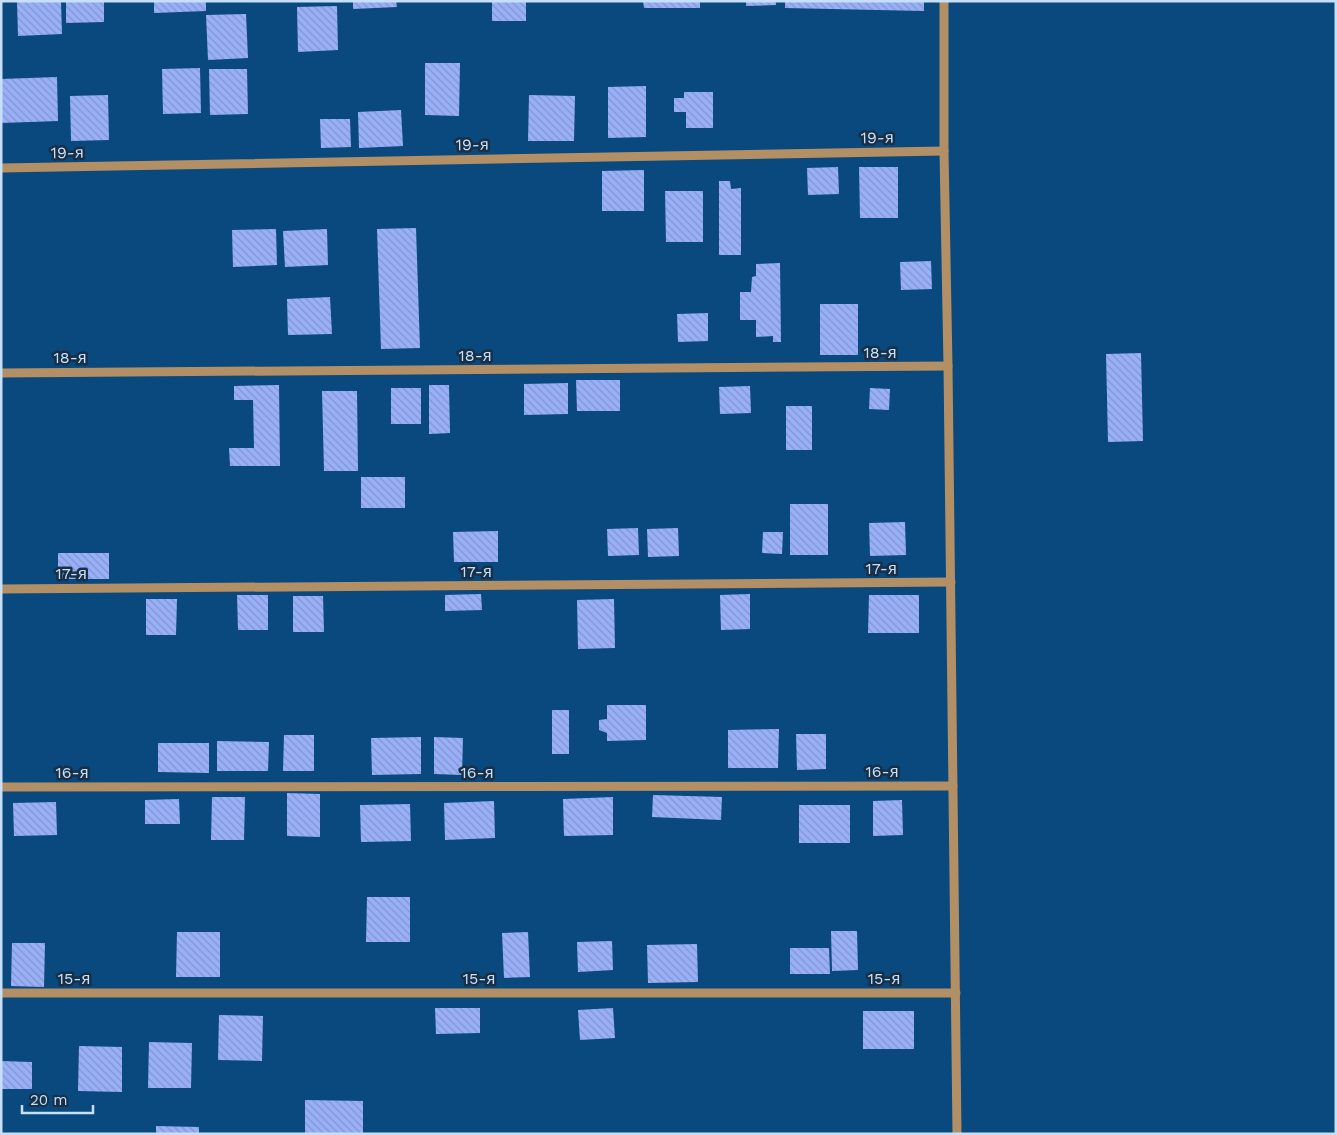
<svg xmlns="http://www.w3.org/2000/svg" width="1337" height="1135" viewBox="0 0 1337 1135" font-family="'Work Sans',sans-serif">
<defs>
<pattern id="building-back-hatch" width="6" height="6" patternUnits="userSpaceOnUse" patternTransform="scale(1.25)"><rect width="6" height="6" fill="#99b0f8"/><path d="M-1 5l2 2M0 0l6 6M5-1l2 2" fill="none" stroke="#8295cc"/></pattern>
</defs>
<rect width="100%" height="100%" fill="#09497e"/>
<g fill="url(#building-back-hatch)">
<path d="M17 1H61L62 34 18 36Z"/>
<path d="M66 1H104V22L66 23Z"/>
<path d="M154 1H206V11L154 13Z"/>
<path d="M353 1H396L397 7 353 9Z"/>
<rect x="492" y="1" width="34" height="20"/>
<path d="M643 1H700V8H644Z"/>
<path d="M746 1H776V5L746 6Z"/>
<path d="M785 1H924V11L785 8Z"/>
<path d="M337 6 338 50 298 52 297 7Z"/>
<path d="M246 14 248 58 208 60 206 15Z"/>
<path d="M425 63H460L459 116 425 115Z"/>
<path d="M200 68 201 113 163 114 162 69Z"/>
<path d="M209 69H247L248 114 210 115Z"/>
<path d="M57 77 58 121 1 123V79Z"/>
<path d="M646 86V137L608 138V87Z"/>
<path d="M684 92H713V128H686V112H674V98H684Z"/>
<path d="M108 95 109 140 71 141 70 96Z"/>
<path d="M529 95 575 96 574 141H528Z"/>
<path d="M401 110 403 146 359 148 358 112Z"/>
<path d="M320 119H350L351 147 321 148Z"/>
<path d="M838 167 839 194 808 195 807 168Z"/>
<path d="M859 167H898V218H860Z"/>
<path d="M644 170V211H602V171Z"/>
<path d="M719 181H730L731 189 741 188V255H719Z"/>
<path d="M665 191H703V242H666Z"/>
<path d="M416 228 420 348 381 349 377 229Z"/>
<path d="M276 229 277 265 233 267 232 230Z"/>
<path d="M327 229 328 265 285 267 283 231Z"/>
<path d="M931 261 932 289 901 290 900 262Z"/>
<path d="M780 263 781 342H773V336L756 337V320H740V292H751L752 277 756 276V264Z"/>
<path d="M330 297 332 334 288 335 287 299Z"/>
<rect x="820" y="304" width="38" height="51"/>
<path d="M708 313V341L678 342 677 314Z"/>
<path d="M1141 353 1143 441 1108 442 1106 354Z"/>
<path d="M576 380H620V411H577Z"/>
<path d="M568 383V414L524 415V384Z"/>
<path d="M279 385 280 466H230L229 448H254L253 400H234V386Z"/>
<path d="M429 385H449L450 433 429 434Z"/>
<path d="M750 386 751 413 720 414 719 387Z"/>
<rect x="391" y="388" width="30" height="36"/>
<path d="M870 388 890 389 889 410 869 409Z"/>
<path d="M322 391H357L358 471H324Z"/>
<rect x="786" y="406" width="26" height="44"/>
<rect x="361" y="477" width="44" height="31"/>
<rect x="790" y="504" width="38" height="51"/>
<path d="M905 522 906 555 870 556 869 523Z"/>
<path d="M638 528 639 555 608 556 607 529Z"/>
<path d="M678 528 679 556 648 557 647 529Z"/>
<path d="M498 531V562H454L453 532Z"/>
<path d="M763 532H783L782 554 762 553Z"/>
<rect x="58" y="553" width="51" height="26"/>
<path d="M481 594 482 610 445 611V595Z"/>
<path d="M750 594V629L721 630 720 595Z"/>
<path d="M237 595H268V630H238Z"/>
<path d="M869 595H919V633H868Z"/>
<path d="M293 596H323L324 632H293Z"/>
<path d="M146 599H177L176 635H146Z"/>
<path d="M614 599 615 648 578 649 577 600Z"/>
<path d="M607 705H646V740L607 741V733L599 730V720L607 719Z"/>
<rect x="552" y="710" width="17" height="44"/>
<path d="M779 729 778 768H728V730Z"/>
<path d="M796 734H826V769L797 770Z"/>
<path d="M284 735H314V771H283Z"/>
<path d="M421 737V774L372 775 371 738Z"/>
<path d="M434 737 463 738 462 775 434 774Z"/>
<path d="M217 741 269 742 268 771H217Z"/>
<path d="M158 743H209V773L158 772Z"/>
<path d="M287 793 320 794V837L287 836Z"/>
<path d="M653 795 722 797 721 820 652 817Z"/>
<path d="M212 797H245L244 840H211Z"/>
<path d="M613 797V835L564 836 563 799Z"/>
<path d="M179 799 180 824H145V800Z"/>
<path d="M902 800 903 835 873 836V801Z"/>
<path d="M494 801 495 838 445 840 444 803Z"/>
<path d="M56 802 57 835 14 836 13 803Z"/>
<path d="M410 804 411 841 361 842 360 805Z"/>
<rect x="799" y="805" width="51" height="38"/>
<path d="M367 897H410V942H366Z"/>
<path d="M831 931H857L858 970 832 971Z"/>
<path d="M177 932H220V977H176Z"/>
<path d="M528 932 530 977 504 978 502 933Z"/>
<path d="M612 941 613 970 578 972 577 942Z"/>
<path d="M12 943H45L44 987 11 986Z"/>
<path d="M697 944 698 982 648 983 647 945Z"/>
<path d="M790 948H829L830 974H790Z"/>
<path d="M435 1008H480V1033L436 1034Z"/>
<path d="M613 1008 615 1038 580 1040 578 1010Z"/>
<rect x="863" y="1011" width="51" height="38"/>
<path d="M219 1015 263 1016 262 1061 218 1060Z"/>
<path d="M149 1042 192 1043 191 1088H148Z"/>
<path d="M79 1046 122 1047V1092L78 1091Z"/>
<path d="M1 1061 32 1062V1089H1Z"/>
<path d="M305 1100 363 1101V1134H305Z"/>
<path d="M156 1126 199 1127V1134H156Z"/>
</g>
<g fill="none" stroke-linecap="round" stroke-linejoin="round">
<g stroke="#b38f65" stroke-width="9">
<path d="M944 1V151L948 366 957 1134"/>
<path d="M1 168 944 151"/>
<path d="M1 373 948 366"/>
<path d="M1 589 951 582"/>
<path d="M1 787 953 786"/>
<path d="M1 993H956"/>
</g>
</g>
<g text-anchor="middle" stroke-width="5" stroke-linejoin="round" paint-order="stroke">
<g font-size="16" fill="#c8dff8" stroke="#172f47">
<text transform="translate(877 137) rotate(-1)" y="6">19-я</text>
<text transform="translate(472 144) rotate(-1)" y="6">19-я</text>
<text transform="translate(67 152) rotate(-1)" y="6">19-я</text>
<text x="880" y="358">18-я</text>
<text x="475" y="361">18-я</text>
<text x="70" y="363">18-я</text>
<text x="881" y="574">17-я</text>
<text x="476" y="577">17-я</text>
<text x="71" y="579">17-я</text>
<text x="882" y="777">16-я</text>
<text x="72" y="778">16-я</text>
<text x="477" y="778">16-я</text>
<text x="74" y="984">15-я</text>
<text x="479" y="984">15-я</text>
<text x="884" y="984">15-я</text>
</g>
</g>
<rect width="1337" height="1135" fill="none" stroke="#c8dff8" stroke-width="5"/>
<path d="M22 1105v8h71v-8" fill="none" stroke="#c8dff8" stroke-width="2.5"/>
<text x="30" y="1105" font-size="15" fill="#c8dff8" stroke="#172f47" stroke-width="4" paint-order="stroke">20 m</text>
</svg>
